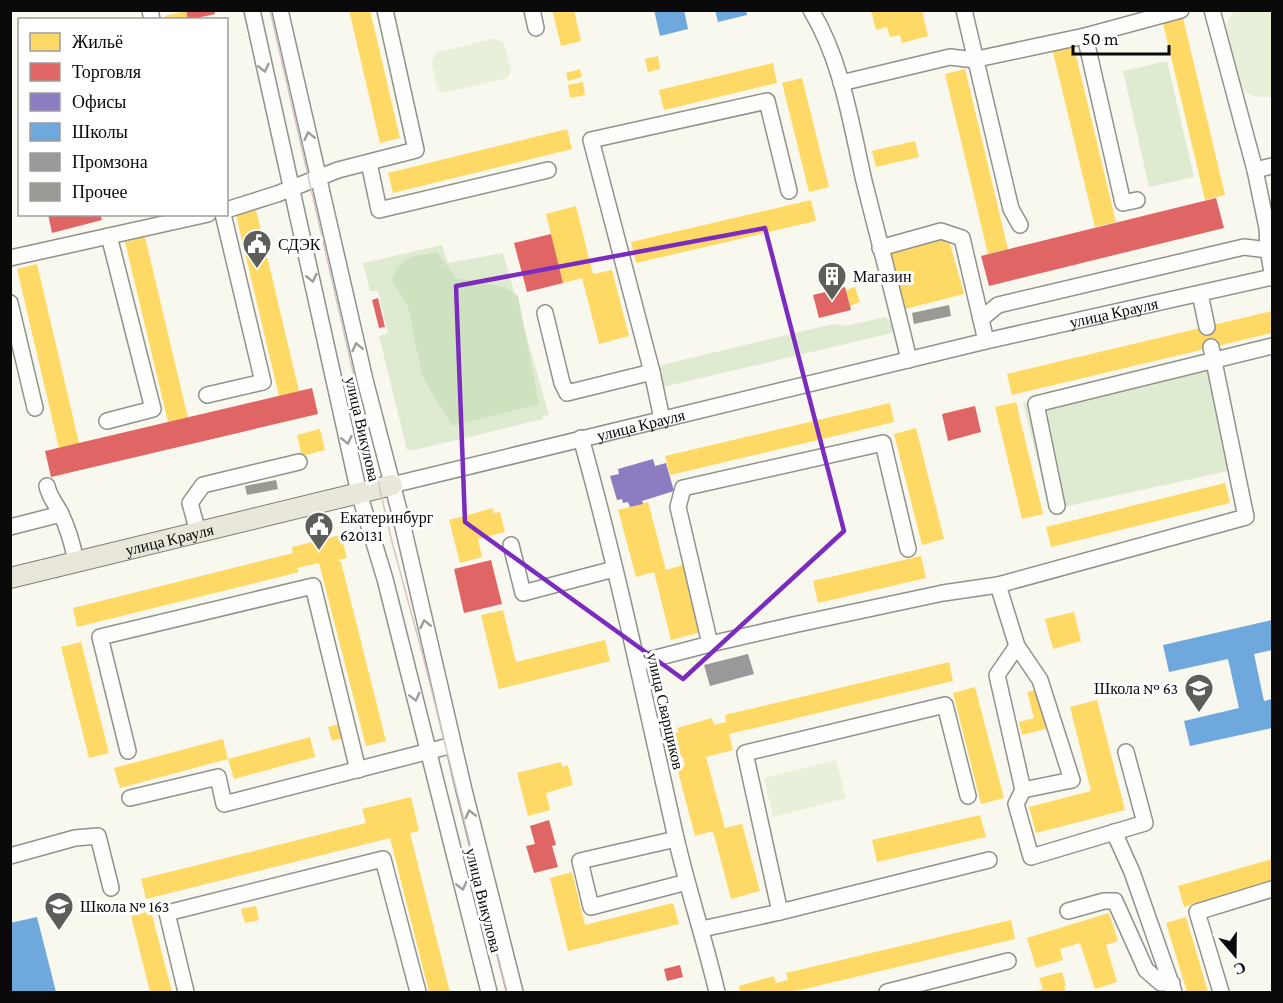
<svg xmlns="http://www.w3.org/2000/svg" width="1283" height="1003" viewBox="0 0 1283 1003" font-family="'Crimson Pro',serif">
<rect width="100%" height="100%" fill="#f8f8ee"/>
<g fill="#deebd0">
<path d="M1167 61 1194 177 1149 187 1123 71Z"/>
<path d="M442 245 448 263 503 253 549 415 543 416V419L415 450H407L379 336 388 333 378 291H370L363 263Z"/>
<path d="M885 317 893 325 892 333 663 387 659 372 661 365 833 324 847 326Z"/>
<path d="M1209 367 1228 471 1050 510 1023 403Z"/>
</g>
<path fill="#cee2c0" d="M437 252 456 278 504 287 518 296 539 404 452 426 422 376 408 306 392 281C397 256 416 256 437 252Z"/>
<g fill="#e8f0da">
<path d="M1234 11H1272V97C1262 97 1254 98 1245 91 1235 83 1226 46 1226 33 1226 25 1229 16 1234 11Z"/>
<path d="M496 38 504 43 511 71 507 78 444 93 438 90 431 62 436 53Z"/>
<path d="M836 760 846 798 773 817 764 778Z"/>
</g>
<g fill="#ffd966">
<path d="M349 10H370L400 138 380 143Z"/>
<path d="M552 10H574L581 41 561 46Z"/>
<path d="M871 10H922L928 36 902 43 900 35 890 37 887 27 876 30Z"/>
<path d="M186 11 188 20H166L165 16Z"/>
<path d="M1183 18 1225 195 1205 200 1163 23Z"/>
<path d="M1073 43 1116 222 1095 227 1052 48Z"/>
<path d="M658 56 660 69 648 72 645 59Z"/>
<path d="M773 63 777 83 664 110 659 90Z"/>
<path d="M580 69 582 77 568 81 566 73Z"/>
<path d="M965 69 1008 249 988 254 945 74Z"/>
<path d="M802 78 829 187 809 192 782 83Z"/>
<path d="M583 82 585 95 570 98 568 85Z"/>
<path d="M567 129 572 149 393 193 388 173Z"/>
<path d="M915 141 919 157 876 167 872 151Z"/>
<path d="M811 200 816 221 636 263 631 242Z"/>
<path d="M576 206 593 274 612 270 629 336 599 344 582 278 563 283 546 214Z"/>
<path d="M256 210 299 391 279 396 236 215Z"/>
<path d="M948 236 964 294 905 309 889 250Z"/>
<path d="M145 237 188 418 168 422 125 242Z"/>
<path d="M37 264 79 443 59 448 17 269Z"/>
<path d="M855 287 860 302 850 306 846 290Z"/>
<path d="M1272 311V333L1012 395 1007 374Z"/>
<path d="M1016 402 1043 514 1022 519 995 407Z"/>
<path d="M890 403 894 422 670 475 665 456Z"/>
<path d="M916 428 944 539 922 545 894 434Z"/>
<path d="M320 429 325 450 302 456 297 435Z"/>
<path d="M1225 483 1230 503 1051 547 1046 527Z"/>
<path d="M648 502 666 570 683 565 701 632 671 640 654 572 636 577 618 510Z"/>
<path d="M493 508 494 513 500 512 505 532 478 539 482 557 460 563 449 520Z"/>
<path d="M341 535 347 558 338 560 341 562 386 741 366 746 319 563 297 568 299 572 77 627 73 608 293 553 292 547Z"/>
<path d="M921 556 926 578 818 603 813 581Z"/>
<path d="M503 610 516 662 605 640 610 661 499 689 481 615Z"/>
<path d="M1074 612 1081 641 1053 649 1045 619Z"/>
<path d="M81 642 109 753 89 758 61 647Z"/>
<path d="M949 662 953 681 729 734 733 750 706 757 725 828 742 824 760 891 731 899 713 831 695 836 677 768 685 766 683 757 676 759 669 735 679 732 677 728 712 718 714 725 726 722 725 715Z"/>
<path d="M975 687 1004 798 981 804 953 693Z"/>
<path d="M1039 689 1049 728 1022 735 1019 722 1034 718 1027 692Z"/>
<path d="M1097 700 1125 810 1036 833 1029 807 1091 791 1070 707Z"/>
<path d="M339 724 343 738 332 741 328 727Z"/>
<path d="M310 737 315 757 234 779 228 759Z"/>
<path d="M223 739 228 759 120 788 114 768Z"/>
<path d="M561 762 562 767 568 765 573 785 546 793 550 810 528 816 517 773Z"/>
<path d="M411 797 419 831 410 833 450 992H429L390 838 146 899 141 879 366 823 362 809Z"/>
<path d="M980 815 986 837 877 862 872 840Z"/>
<path d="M1272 859V881L1184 907 1178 886Z"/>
<path d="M572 872 585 925 673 903 679 924 568 951 550 878Z"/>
<path d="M256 906 259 920 245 923 241 909Z"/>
<path d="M151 911 172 992H150L131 916Z"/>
<path d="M1109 913 1118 941 1106 945 1117 982 1095 989 1080 943 1060 949 1063 960 1036 968 1027 938Z"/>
<path d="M1186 917 1208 992H1187L1166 923Z"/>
<path d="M1011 920 1015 939 792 992H735L740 990 739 986 774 976 776 983 788 980 786 973Z"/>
<path d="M1062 972 1066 986H1064L1066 992H1034L1043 989 1039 978Z"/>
</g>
<g fill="#e06666">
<path d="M186 10H214L215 14 188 20Z"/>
<path d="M1216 198 1224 228 989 286 981 256Z"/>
<path d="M48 214H100L102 220 52 233Z"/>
<path d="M551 234 563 283 527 292 514 243Z"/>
<path d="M845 287 851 310 819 318 813 295Z"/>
<path d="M378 298 385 327 379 328 372 300Z"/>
<path d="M312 388 318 414 51 477 45 451Z"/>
<path d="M975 406 981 432 948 441 942 414Z"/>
<path d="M491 560 502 604 464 613 454 569Z"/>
<path d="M549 820 556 845 552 846 558 867 534 873 526 846 535 844 530 826Z"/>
<path d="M680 965 683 977 667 981 664 969Z"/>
</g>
<path fill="#8e7cc3" d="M653 459 655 466 666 463 674 491 642 501 643 504 630 507 628 502 623 503 622 499 617 500 610 476 619 474 618 469Z"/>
<g fill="#6fa8dc">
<path d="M654 10H684L688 29 660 36Z"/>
<path d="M715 10H746L747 15 718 22Z"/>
<path d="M1272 620V650L1254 654 1264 701 1272 699V728L1190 746 1184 721 1239 708 1228 659 1169 672 1163 645Z"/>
<path d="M37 917 56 992H10V923Z"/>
</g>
<path fill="#999" d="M748 654 754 674 710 686 704 665Z"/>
<g fill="#9a9a94">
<path d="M949 305 951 316 914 324 912 313Z"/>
<path d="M276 480 278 489 247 495 245 486Z"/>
</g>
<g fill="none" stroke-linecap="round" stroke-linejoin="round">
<g stroke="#91918d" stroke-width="18">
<g id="minor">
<path d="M150 10 152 20"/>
<path d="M252 10 359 493 385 579 489 992"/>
<path d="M280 10 365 380 400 514 464 790 515 992"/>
<path d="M532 10 536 28"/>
<path d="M811 10C842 61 851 124 864 181 879 241 895 300 909 360"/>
<path d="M964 10 1011 209 1020 225"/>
<path d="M1212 10 1255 170 1267 228 1268 250 1272 272"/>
<path d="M1085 36 1123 203 1137 200"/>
<path d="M841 83 950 57 975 60 982 58 1085 36 1181 10"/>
<path d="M369 163 379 210 548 170"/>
<path d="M1255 170 1272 166"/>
<path d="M226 210 277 194 338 170 416 150 385 10"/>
<path d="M880 248 941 231 962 238 986 341"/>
<path d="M10 258 208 214"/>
<path d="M1200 294 1207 327"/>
<path d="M10 303 35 408"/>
<path d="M545 313 562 383 567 393 652 372"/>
<path d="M981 319 998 305 1244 247 1268 250"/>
<path d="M207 395 263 382 223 214"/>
<path d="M662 419 652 372 591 140 767 101 789 191"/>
<path d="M107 421 153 409 109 236"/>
<path d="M581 438C618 570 646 705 676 838 688 890 705 941 717 992"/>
<path id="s1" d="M392 485 986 341 1272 277"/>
<path d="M47 486C49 496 55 503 60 512 68 528 73 545 76 563"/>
<path d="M1057 506 1036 404 1272 346"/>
<path d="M10 527 61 514"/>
<path d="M198 532 190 503 203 485 299 462"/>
<path d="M511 545 523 593 614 569"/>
<path d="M998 585 1017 646 1040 680 1072 780 1023 790 997 675 1017 646"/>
<path d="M710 644 678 507 683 488 883 443 908 549"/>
<path d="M637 663 710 644 793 625 943 593 998 585 1246 517 1211 347"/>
<path d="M128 751 100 637 313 586 358 770"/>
<path d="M1023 790 1016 804 1031 857 1145 823 1126 752"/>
<path d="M130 798 218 777 224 804 453 745"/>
<path d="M1114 832 1132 872 1174 992"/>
<path d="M676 839 580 861 591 907 687 882"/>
<path d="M10 856 75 838 98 836 111 888"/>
<path d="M1068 911 1104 901H1115L1146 970 1161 983H1172"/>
<path d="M780 912 989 860"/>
<path d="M702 929 780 912 745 753 945 705 968 796"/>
<path d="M186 992 167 913 383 859 418 992"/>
<path d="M887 992 1008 961"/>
<path d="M1221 992 1197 912 1272 889"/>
</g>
</g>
<g stroke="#7e7e7a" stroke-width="22">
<g id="major">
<path id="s2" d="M10 578 392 485"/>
</g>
</g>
<use href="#minor" stroke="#fefefc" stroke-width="15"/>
<use href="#major" stroke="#e9e7d9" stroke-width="20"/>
<path stroke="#d3c7c4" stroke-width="1.5" d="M270 10 392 542 423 656 507 992"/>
</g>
<defs><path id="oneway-chevron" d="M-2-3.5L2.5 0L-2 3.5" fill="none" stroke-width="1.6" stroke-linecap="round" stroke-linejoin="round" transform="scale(1.5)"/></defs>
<g stroke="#9c9c9b">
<use href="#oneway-chevron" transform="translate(264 68) rotate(77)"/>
<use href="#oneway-chevron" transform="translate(309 136) rotate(-103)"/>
<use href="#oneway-chevron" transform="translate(312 278) rotate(77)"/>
<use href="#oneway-chevron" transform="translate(357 347) rotate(-103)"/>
<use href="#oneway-chevron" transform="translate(347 440) rotate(77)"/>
<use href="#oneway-chevron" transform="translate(425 624) rotate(-103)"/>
<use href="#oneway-chevron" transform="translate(415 697) rotate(76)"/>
<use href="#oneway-chevron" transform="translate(470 814) rotate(-104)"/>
<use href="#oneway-chevron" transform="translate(462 886) rotate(76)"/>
</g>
<path fill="none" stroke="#7b2cbf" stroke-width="4.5" stroke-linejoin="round" d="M765 228 844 531 683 679 465 522 456 286Z"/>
<defs>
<g id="civic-pin" transform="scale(1.5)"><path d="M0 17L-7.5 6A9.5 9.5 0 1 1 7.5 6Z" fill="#5d5d5a" stroke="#fff"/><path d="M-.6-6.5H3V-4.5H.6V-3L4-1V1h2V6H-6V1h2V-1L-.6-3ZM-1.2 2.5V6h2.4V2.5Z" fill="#fff"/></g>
<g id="building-pin" transform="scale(1.5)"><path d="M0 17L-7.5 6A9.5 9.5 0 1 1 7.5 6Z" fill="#5d5d5a" stroke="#fff"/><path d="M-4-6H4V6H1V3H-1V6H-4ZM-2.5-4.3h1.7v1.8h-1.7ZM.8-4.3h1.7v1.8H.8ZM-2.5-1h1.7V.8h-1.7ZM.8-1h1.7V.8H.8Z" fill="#fff"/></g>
<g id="school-pin" transform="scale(1.5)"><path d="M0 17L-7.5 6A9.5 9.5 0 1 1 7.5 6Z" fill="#5d5d5a" stroke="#fff"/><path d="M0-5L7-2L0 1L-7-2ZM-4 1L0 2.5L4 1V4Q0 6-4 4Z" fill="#fff"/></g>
</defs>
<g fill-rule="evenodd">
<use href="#civic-pin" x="257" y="244"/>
<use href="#building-pin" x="832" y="276"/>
<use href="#civic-pin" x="319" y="526"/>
<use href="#school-pin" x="1199" y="688"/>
<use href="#school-pin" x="59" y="906"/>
</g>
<g text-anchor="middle" stroke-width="6" stroke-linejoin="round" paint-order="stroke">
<g font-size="16" fill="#0a0a0a" stroke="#fff" text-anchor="start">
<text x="278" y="250">СДЭК</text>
<text x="853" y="282">Магазин</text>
<text x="340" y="523">Екатеринбург<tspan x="340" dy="18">620131</tspan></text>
<text x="1178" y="694" text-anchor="end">Школа № 63</text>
<text x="80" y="912">Школа № 163</text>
</g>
<g font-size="16" fill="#0a0a0a" stroke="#fff">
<text dy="6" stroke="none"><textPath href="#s1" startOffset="742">улица Крауля</textPath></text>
<text dy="6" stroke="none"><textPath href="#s1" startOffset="256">улица Крауля</textPath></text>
<text transform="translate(363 429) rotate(77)" y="6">улица Викулова</text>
<text dy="6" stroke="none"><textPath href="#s2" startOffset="164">улица Крауля</textPath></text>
<text transform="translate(666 711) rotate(77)" y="6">улица Сварщиков</text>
<text transform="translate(484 900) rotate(76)" y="6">улица Викулова</text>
</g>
</g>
<rect width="1283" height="1003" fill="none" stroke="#0a0a0a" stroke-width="24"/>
<rect x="18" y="18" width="210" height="198" fill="#ffffff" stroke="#9d9d9d" stroke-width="1.5"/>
<rect x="30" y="33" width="30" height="18" fill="#ffd966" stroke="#9d9d9d" stroke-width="1.5"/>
<text x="72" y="48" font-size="18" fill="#0a0a0a">Жильё</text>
<rect x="30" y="63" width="30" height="18" fill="#e06666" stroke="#9d9d9d" stroke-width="1.5"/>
<text x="72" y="78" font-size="18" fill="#0a0a0a">Торговля</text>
<rect x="30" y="93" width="30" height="18" fill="#8e7cc3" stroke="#9d9d9d" stroke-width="1.5"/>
<text x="72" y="108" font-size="18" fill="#0a0a0a">Офисы</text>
<rect x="30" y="123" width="30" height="18" fill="#6fa8dc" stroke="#9d9d9d" stroke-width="1.5"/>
<text x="72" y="138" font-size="18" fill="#0a0a0a">Школы</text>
<rect x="30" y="153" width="30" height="18" fill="#999999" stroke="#9d9d9d" stroke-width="1.5"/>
<text x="72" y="168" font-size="18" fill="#0a0a0a">Промзона</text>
<rect x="30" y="183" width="30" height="18" fill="#9a9a94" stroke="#9d9d9d" stroke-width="1.5"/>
<text x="72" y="198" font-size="18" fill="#0a0a0a">Прочее</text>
<g transform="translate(1235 955) rotate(160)" stroke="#ffffff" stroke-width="4.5" paint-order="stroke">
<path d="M0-4.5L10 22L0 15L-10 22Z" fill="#0a0a0a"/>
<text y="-9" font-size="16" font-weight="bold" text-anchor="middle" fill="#0a0a0a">С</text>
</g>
<path d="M1073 45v9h96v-9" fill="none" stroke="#0a0a0a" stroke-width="3"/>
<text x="1082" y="45" font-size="18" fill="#0a0a0a" stroke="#ffffff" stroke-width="4.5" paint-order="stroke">50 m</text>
</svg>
